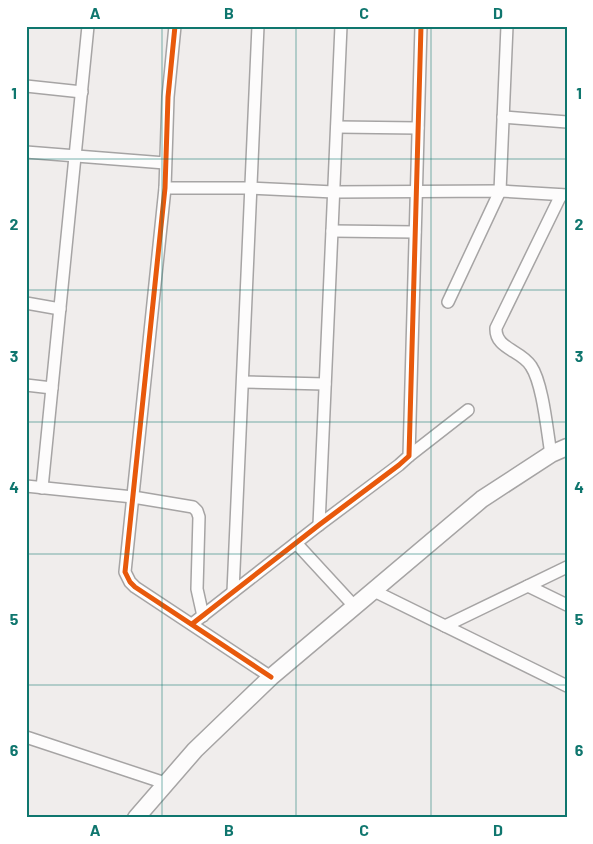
<svg xmlns="http://www.w3.org/2000/svg" width="593" height="844" viewBox="0 0 593 844" font-family="Barlow,sans-serif">
<rect width="100%" height="100%" fill="#f0edec"/>
<g fill="none" stroke-linecap="round" stroke-linejoin="round">
<g stroke="#a6a4a4" stroke-width="14">
<g id="minor">
<path d="M175 26 168 97 165 188 125 572 130 582 135 587 271 677"/>
<path d="M26 86 82 92"/>
<path d="M503 117 567 122"/>
<path d="M337 127 418 128"/>
<path d="M26 152 165 163"/>
<path d="M165 188H251L334 192 500 191 567 195"/>
<path d="M332 231 415 232"/>
<path d="M448 302 500 191 507 26"/>
<path d="M26 303 60 309"/>
<path d="M243 382 325 384"/>
<path d="M26 385 52 388"/>
<path d="M551 454C547 431 543 384 531 366 521 350 495 349 496 328L561 195"/>
<path d="M409 456 468 410"/>
<path d="M26 486 133 497 193 507 197 511 199 517 197 589 203 616"/>
<path d="M42 488 88 26"/>
<path d="M319 525 341 26"/>
<path d="M296 543 355 607"/>
<path d="M528 586 567 605"/>
<path d="M374 591 567 686"/>
<path d="M233 592 258 26"/>
<path d="M192 624 319 525 399 465 409 456 421 26"/>
<path d="M445 626 567 567"/>
<path d="M26 737 165 783"/>
</g>
</g>
<g stroke="#a6a4a4" stroke-width="19">
<path id="secondary" d="M136 818 195 750 271 677 482 499 551 454 567 447"/>
</g>
<use href="#minor" stroke="#fdfcfc" stroke-width="11"/>
<use href="#secondary" stroke="#fdfcfc" stroke-width="16"/>
<g stroke="#fff" stroke-width="8">
<g id="cycleway">
<path d="M175 26 168 97 165 188 125 572 130 582 135 587 271 677"/>
<path d="M192 624 319 525 399 465 409 456 421 26"/>
</g>
</g>
<use href="#cycleway" stroke="#e8590c" stroke-width="5"/>
</g>
<path fill="none" stroke="#0f766e" stroke-width="1" stroke-opacity="0.55" d="M162 26V818M296 26V818M431 26V818M26 159H567M26 290H567M26 422H567M26 554H567M26 685H567"/>
<rect width="593" height="844" fill="none" stroke="#ffffff" stroke-width="55"/>
<rect x="28" y="28" width="538" height="788" fill="none" stroke="#0f766e" stroke-width="2"/>
<g font-size="16" text-anchor="middle" font-weight="bold" fill="#0f766e">
<text x="95" y="19">A</text>
<text x="229" y="19">B</text>
<text x="364" y="19">C</text>
<text x="498" y="19">D</text>
<text x="14" y="99">1</text>
<text x="579" y="99">1</text>
<text x="14" y="230">2</text>
<text x="579" y="230">2</text>
<text x="14" y="362">3</text>
<text x="579" y="362">3</text>
<text x="14" y="493">4</text>
<text x="579" y="493">4</text>
<text x="14" y="625">5</text>
<text x="579" y="625">5</text>
<text x="14" y="756">6</text>
<text x="579" y="756">6</text>
<text x="95" y="836">A</text>
<text x="229" y="836">B</text>
<text x="364" y="836">C</text>
<text x="498" y="836">D</text>
</g>
</svg>
